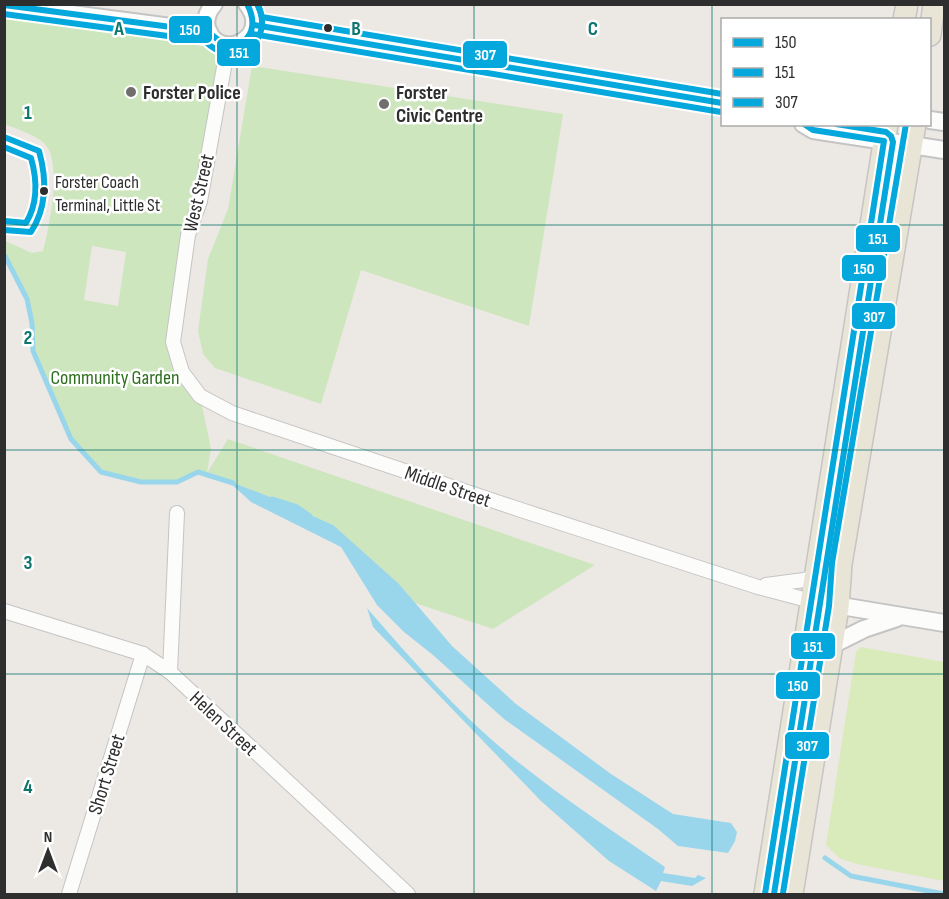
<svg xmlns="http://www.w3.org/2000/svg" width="949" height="899" viewBox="0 0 949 899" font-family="'Sofia Sans Condensed',sans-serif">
<rect width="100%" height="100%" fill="#ece8e4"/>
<g fill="#cee6be" fill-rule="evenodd">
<path d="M4 15 209 32 228 45 173 342 200 396 211 449 207 473 228 439 595 565 493 629 415 603 399 584 265 495 198 473 177 482H141L101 472 71 439 33 351 32 323 27 299 5 258V241L32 253 43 251C49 227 64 160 43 142 33 134 16 129 5 124ZM92 246 126 252 118 306 84 300Z"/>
<path d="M252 66 563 114 529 326 361 270 321 404 215 368 203 354 198 331 208 259 228 209Z"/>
</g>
<path fill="#d9eabb" d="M861 647 944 662V881L857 864 839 858 826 845 856 652Z"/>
<g fill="#99d6ec">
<path d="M228 481 265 495 333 525 399 584 452 646 516 704 611 774 673 814 731 823 737 832 735 841 728 853 678 846 658 829 504 719 433 655 404 632 377 605 341 547 251 502Z"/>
<path d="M367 608C413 661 459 714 513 758 561 797 614 832 665 867L663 873 695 878 698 875 706 878 692 886 661 881 656 891 609 861 541 801 373 627Z"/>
</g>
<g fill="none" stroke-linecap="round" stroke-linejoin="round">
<g stroke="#99d6ec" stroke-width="5">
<path d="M5 256 27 299 32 323 33 351 71 439 101 472 141 482H177L198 472 233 483"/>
<path d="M272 499 297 507 310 516"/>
<path d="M825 858 851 876 944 894"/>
</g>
<g stroke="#c5c4c5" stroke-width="16">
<g id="minor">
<path d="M228 45 200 201 188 235 173 342 182 372 200 396 232 413 518 509 758 587 811 601"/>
<path d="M766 585 804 580 815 576"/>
<path d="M4 611 143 654 170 672 408 894"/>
<path d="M170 672 177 513"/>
<path d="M69 894 143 654"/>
</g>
</g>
<g stroke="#c5c4c5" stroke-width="20">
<g id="tertiary">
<path d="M214 4C207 12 204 21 208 31 222 63 273 36 247 4"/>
<path d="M4 5 209 32"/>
<path d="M254 25 722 103"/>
<path d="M930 120 944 122"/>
<path d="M803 124 813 130 944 150"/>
<path d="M811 601 944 623"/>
<path d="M832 645 864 629 897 618"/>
</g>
</g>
<g stroke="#c6c5c4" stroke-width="24">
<g id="primary">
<path d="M904 20 907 4"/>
<path d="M930 35 934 4"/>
<path d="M765 894 887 124"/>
<path d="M792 894 838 607 841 564 915 124"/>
</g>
</g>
<use href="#minor" stroke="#fcfcfb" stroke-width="14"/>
<use href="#tertiary" stroke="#fcfcfb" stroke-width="16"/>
<use href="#primary" stroke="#e8e4d6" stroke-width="21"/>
<g stroke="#fff" stroke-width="10">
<g id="bus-1">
<path d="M4 5 209 32C234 59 265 37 247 4"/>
<path d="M254 25 722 103"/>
<path d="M4 137 39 151C47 179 47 207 31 232L4 230"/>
<path d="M765 894 884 141 813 130 804 124"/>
</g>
</g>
<g stroke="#fff" stroke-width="10">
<g id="bus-2">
<path d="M4 14 205 41C233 71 277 41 257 4"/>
<path d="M253 34 721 112"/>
<path d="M4 147 31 158C37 179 38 203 26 223L5 221"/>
<path d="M774 894 893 142 891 136 886 132 836 124"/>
</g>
</g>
<g stroke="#fff" stroke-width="10">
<g id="bus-3">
<path d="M258 4 262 17 722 94"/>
<path d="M783 893 829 606 832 563 906 124"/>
</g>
</g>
<use href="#bus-1" stroke="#05a8dc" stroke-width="6"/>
<use href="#bus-2" stroke="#05a8dc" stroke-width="6"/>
<use href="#bus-3" stroke="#05a8dc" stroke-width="6"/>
</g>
<path fill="none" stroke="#0f766e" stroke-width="1.5" stroke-opacity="0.55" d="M237 4V894M474 4V894M712 4V894M4 225H944M4 450H944M4 674H944"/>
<g fill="#2e2e2e" stroke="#fff" stroke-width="2">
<circle cx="328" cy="28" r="5"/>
<circle cx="44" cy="191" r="5"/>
</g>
<g fill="#706f6e" stroke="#fff" stroke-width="2">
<circle cx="131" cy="92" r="6"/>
<circle cx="384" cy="104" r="6"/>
</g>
<g text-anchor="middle" stroke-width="5" stroke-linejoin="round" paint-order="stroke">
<g font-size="18" fill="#2e2e2e" stroke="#fff" text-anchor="start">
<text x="55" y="188">Forster Coach<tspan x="55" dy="23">Terminal, Little St</tspan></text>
</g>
<g font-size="20" font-weight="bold" fill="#2e2e2e" stroke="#fff" text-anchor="start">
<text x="143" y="99">Forster Police</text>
<text x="396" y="99">Forster<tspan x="396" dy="23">Civic Centre</tspan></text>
</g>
<g font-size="20" fill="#2e2e2e" stroke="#fff">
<text transform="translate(198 193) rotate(-77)" y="7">West Street</text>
<text transform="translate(448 486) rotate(19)" y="7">Middle Street</text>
<text transform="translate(224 723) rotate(43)" y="7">Helen Street</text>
<text transform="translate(106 774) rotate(-73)" y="7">Short Street</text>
</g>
<g font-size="20" fill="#2c6e1b" stroke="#fff">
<text x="115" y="384">Community Garden</text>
</g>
</g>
<g font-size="20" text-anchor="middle" font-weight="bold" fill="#0f766e" stroke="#fff" stroke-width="5" stroke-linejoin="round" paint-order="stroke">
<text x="119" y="35">A</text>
<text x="356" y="35">B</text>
<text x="593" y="35">C</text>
<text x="28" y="119">1</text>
<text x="28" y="344">2</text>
<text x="28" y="569">3</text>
<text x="28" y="793">4</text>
</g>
<g stroke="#fff" stroke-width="2">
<rect x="168" y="15" width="45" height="29" rx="6" fill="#05a8dc"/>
<rect x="216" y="38" width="45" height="29" rx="6" fill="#05a8dc"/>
<rect x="462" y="40" width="46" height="29" rx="6" fill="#05a8dc"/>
<rect x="855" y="224" width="46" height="29" rx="6" fill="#05a8dc"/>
<rect x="841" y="254" width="46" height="28" rx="6" fill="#05a8dc"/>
<rect x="851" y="302" width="45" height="28" rx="6" fill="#05a8dc"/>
<rect x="790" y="632" width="46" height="28" rx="6" fill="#05a8dc"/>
<rect x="775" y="671" width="46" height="29" rx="6" fill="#05a8dc"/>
<rect x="784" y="731" width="46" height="29" rx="6" fill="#05a8dc"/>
</g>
<g font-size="16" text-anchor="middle" font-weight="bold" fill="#fff">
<text x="190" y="35">150</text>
<text x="239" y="58">151</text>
<text x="485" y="60">307</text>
<text x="878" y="244">151</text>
<text x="864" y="274">150</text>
<text x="874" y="322">307</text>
<text x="813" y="652">151</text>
<text x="798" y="691">150</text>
<text x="807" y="751">307</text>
</g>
<rect width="949" height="899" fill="none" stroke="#2e2e2e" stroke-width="12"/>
<rect x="721" y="18" width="210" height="108" fill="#ffffff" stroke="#ababab" stroke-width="1.5"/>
<rect x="733" y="38" width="30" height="9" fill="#05a8dc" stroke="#ababab" stroke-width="1.5"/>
<text x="775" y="48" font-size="18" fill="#2e2e2e">150</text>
<rect x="733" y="68" width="30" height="9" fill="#05a8dc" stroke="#ababab" stroke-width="1.5"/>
<text x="775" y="78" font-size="18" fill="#2e2e2e">151</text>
<rect x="733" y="98" width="30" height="9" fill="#05a8dc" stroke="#ababab" stroke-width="1.5"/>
<text x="775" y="108" font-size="18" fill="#2e2e2e">307</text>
<g transform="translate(48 851)" stroke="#ffffff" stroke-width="4.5" paint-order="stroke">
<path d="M0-4.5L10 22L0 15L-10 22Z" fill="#2e2e2e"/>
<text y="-9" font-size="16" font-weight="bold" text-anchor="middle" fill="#2e2e2e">N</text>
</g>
</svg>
